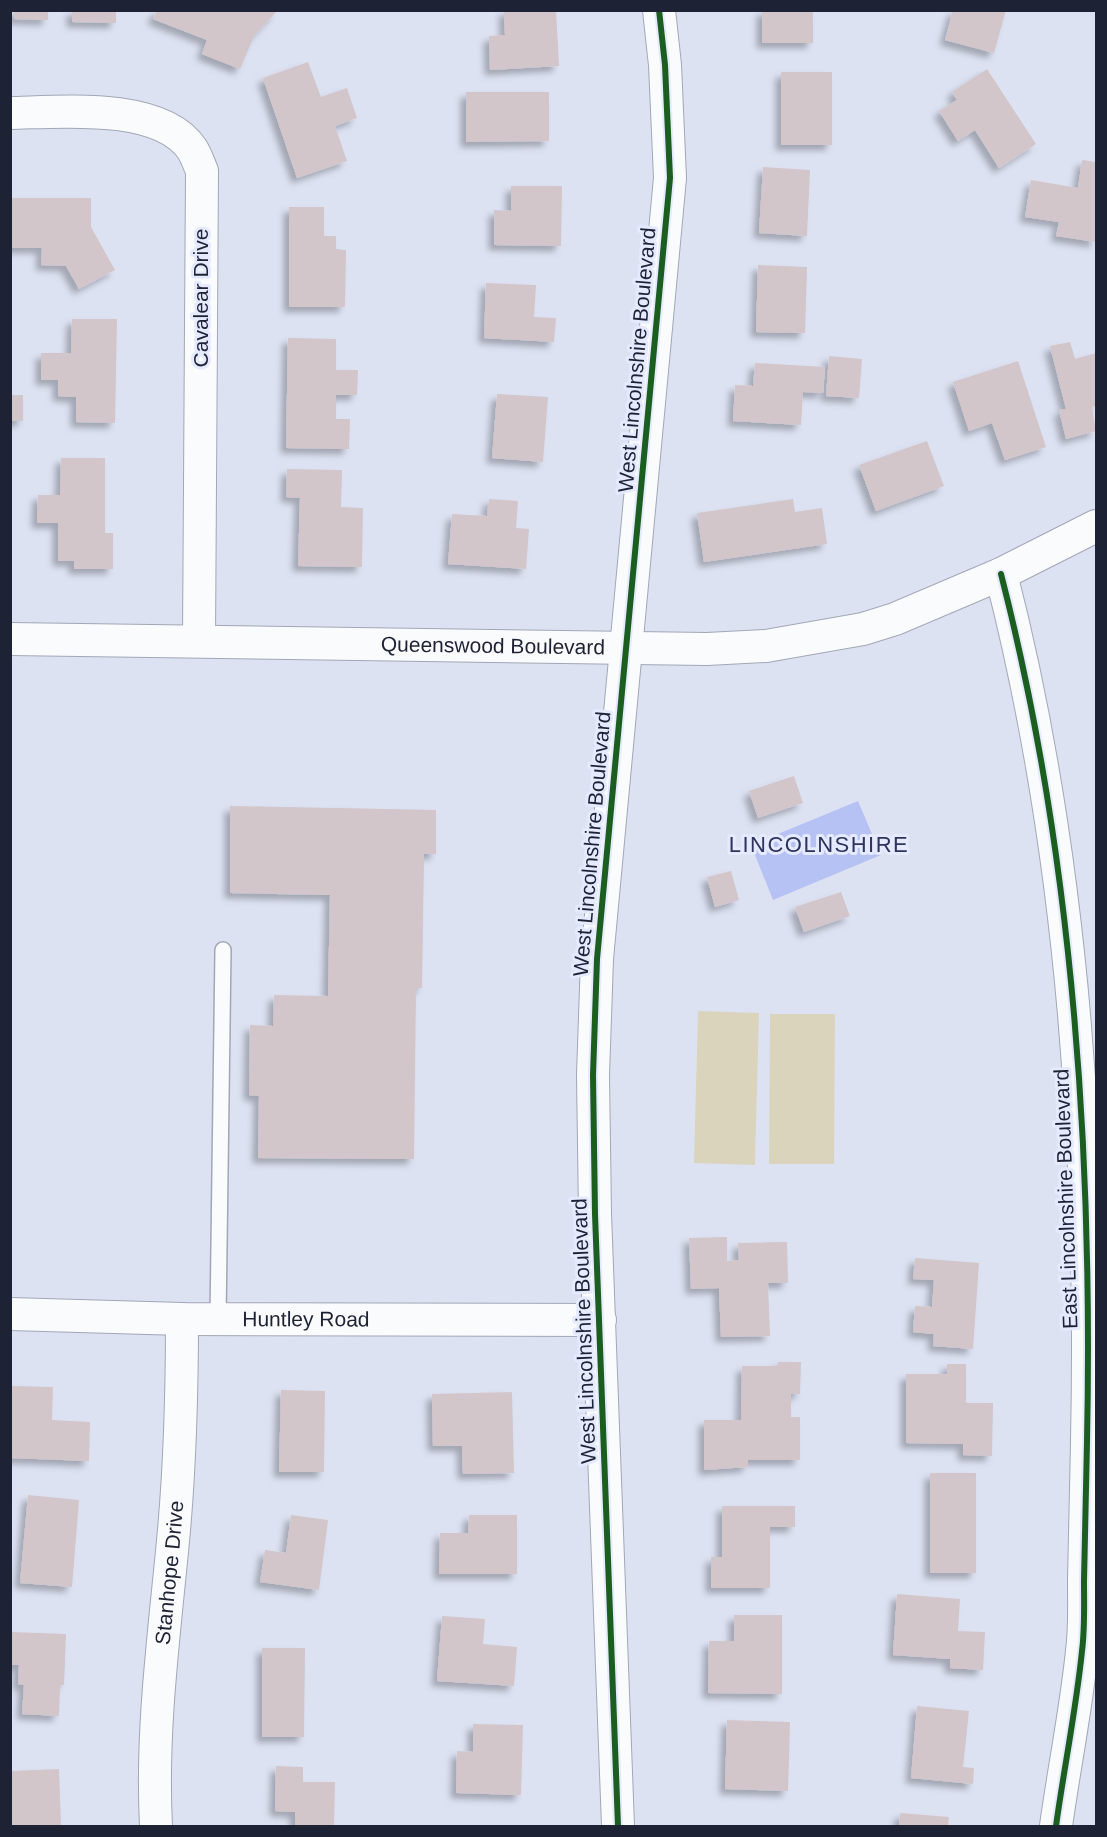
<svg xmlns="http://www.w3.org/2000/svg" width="1107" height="1837" viewBox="0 0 1107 1837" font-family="Arial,sans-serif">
<defs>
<filter id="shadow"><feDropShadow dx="-5.5" dy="5.5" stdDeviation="3" flood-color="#0004"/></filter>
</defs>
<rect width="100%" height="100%" fill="#dde2f3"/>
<g fill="#dad4bc">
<path d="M698 1011 759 1013 755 1165 694 1163Z"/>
<path d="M770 1014H835L834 1164H769Z"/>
</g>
<path fill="#b6c2f3" d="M858 801 881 855 773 900 751 845Z"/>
<g fill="#d2c6ca" filter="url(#shadow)">
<path d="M14 10H48V20L14 19Z"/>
<path d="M72 10H116V23L72 22Z"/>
<path d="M157 10H278L254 36 240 69 202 54 207 40 153 19Z"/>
<path d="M504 10H556L559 66 490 70 489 36 505 35Z"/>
<rect x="762" y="10" width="51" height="33"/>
<path d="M953 10H1006L994 53 945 40Z"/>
<path d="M308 62 321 97 347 88 357 118 335 126 347 161 297 178 263 78Z"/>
<path d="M987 69 1036 144 999 168 975 130 958 141 939 111 957 100 952 92Z"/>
<rect x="781" y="72" width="51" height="73"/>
<path d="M466 92H549V141L466 142Z"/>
<path d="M1082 160 1096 162V242L1056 236 1059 222 1025 217 1031 180 1078 188Z"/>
<path d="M763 167 810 170 807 236 759 233Z"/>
<path d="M511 186H562L561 246 494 245V210L511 211Z"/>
<path d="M10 198H91V227L115 270 79 289 66 266 41 265 42 248H10Z"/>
<path d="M289 207H324V236H336V249L346 250 345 307H289Z"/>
<path d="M758 265 807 267 805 333 756 332Z"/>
<path d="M486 283 536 285 534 317 556 318 554 342 484 338Z"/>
<path d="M72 319H117L115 423 76 422V397L58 396V380H41V353H71Z"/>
<path d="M288 338 336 339V370H358L357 395H336V419H350L349 449 286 448Z"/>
<path d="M1070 342 1075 359 1096 353V406L1092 407 1096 431 1066 439 1059 410 1066 409 1050 346Z"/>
<path d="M829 356 862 359 859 398 826 396Z"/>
<path d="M1018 361 1046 447 1005 460 992 423 969 431 953 382Z"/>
<path d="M755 363 825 367 823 393 803 392 801 425 733 421 735 385 753 386Z"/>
<path d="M497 394 548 397 543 462 492 458Z"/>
<rect x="10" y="395" width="13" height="26"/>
<path d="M927 441 944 486 876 511 859 465Z"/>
<path d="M61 458H105V533H113V569H74V561H58V523H37L38 495H60Z"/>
<path d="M287 469 342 470 341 507 363 508 362 567 298 566 300 498 286 497Z"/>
<path d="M489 499 518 501 516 528 529 529 526 569 448 564 452 514 487 516Z"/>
<path d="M793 499 795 512 822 508 827 544 704 562 697 513Z"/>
<path d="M794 776 803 803 758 818 749 791Z"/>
<path d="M230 806 436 810V854H424L422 988H416L414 1159 258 1158 259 1096 249 1095 250 1025 273 1026 274 995 328 996 330 895 230 893Z"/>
<path d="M731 871 739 900 715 907 707 877Z"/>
<path d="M841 892 850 916 804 932 795 907Z"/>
<path d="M727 1237V1261L739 1260 738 1243 787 1242 788 1283H768L770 1336 721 1337 719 1288 691 1289 689 1238Z"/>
<path d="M915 1258 979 1263 973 1349 933 1346 934 1334 913 1332 915 1306 932 1307 934 1280 913 1279Z"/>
<path d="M778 1362H801L800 1394H791V1417H800V1460H748V1467L704 1470V1420H741L742 1366H777Z"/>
<path d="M947 1364H966V1403H993L992 1456 963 1455V1444L906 1443V1374H947Z"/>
<path d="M10 1386 53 1387 52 1420 90 1422 89 1461 10 1458Z"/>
<path d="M281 1390 325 1391 324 1472H279Z"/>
<path d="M512 1392 514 1473 463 1474 462 1446H433L432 1394Z"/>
<rect x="930" y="1473" width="46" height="100"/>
<path d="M28 1495 79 1500 72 1587 20 1583Z"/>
<path d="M722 1506H795V1527H770V1588H711V1557H722Z"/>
<path d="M291 1515 328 1520 319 1590 260 1582 265 1550 286 1553Z"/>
<path d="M469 1515H517V1574H439L440 1533H468Z"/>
<path d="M897 1594 960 1599 958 1631 985 1632 983 1670 950 1668V1659L893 1655Z"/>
<path d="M734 1615H782V1694L708 1693 709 1641H734Z"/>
<path d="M442 1616 485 1619 483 1644 517 1647 514 1686 437 1681Z"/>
<path d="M10 1632 66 1634 64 1685H60L59 1716 22 1714 24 1685 18 1684 19 1665H10Z"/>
<path d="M262 1648H305L304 1737H262Z"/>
<path d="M917 1706 969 1711 963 1767 974 1768 973 1784 911 1778Z"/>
<path d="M727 1720 790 1722 788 1791 725 1789Z"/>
<path d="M473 1724 523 1725 521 1795 456 1793 457 1751 473 1752Z"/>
<path d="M276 1766 303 1767V1782H335L334 1826H295V1812L275 1811Z"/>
<path d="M59 1769 61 1826H10L11 1771Z"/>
<path d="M900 1813 949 1817 948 1826H899Z"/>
</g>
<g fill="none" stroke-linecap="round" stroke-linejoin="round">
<g stroke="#a2a7b7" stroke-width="18">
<path id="service" d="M218 1319 223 950"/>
</g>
<g stroke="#a2a7b7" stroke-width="34">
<g id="minor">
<path d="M10 113C61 112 160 102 192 149 196 155 199 164 202 171L199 641"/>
<path d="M1001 574C1073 854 1093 1154 1087 1442 1086 1488 1085 1535 1084 1581 1084 1604 1085 1628 1082 1651 1076 1710 1064 1768 1056 1826"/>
<path id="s1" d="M10 639 707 649 766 646 863 629 895 619 1001 574 1096 526"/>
<path id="s2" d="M10 1314 182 1319 600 1320"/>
<path id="s3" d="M156 1826C151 1731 164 1636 173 1541 180 1467 182 1393 182 1319"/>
<path d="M618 1826 595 1214 593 1075 597 959 670 178 665 65 659 10"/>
</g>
</g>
<use href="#service" stroke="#fafbfd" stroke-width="15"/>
<use href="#minor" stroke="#fafbfd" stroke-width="32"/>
<g stroke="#e5eaff" stroke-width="10">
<g id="cycleway">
<path d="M1001 574C1073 854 1093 1154 1087 1442 1086 1488 1085 1535 1084 1581 1084 1604 1085 1628 1082 1651 1076 1710 1064 1768 1056 1826"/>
<path d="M618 1826 595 1214 593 1075 597 959 670 178 665 65 659 10"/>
</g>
</g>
<use href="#cycleway" stroke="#1b5e20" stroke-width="6"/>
</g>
<g text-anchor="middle" stroke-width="6" stroke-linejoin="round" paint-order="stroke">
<g font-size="21" fill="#1e2235" stroke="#e5eaff">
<text transform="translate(201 298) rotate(-90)" y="7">Cavalear Drive</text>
<text transform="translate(637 360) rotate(-85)" y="7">West Lincolnshire Boulevard</text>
<text dy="7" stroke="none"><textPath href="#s1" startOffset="483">Queenswood Boulevard</textPath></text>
<text transform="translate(592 844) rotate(-85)" y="7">West Lincolnshire Boulevard</text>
<text transform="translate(1066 1199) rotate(-92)" y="7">East Lincolnshire Boulevard</text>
<text dy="7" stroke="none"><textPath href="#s2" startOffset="296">Huntley Road</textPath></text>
<text transform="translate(584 1331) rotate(-92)" y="7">West Lincolnshire Boulevard</text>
<text dy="7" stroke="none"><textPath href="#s3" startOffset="254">Stanhope Drive</textPath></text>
</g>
<g font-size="22" letter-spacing="1.5" fill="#2d345d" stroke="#e5eaff">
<text x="819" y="852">LINCOLNSHIRE</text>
</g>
</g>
<rect width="1107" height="1837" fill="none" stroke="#1e2235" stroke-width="24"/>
</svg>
